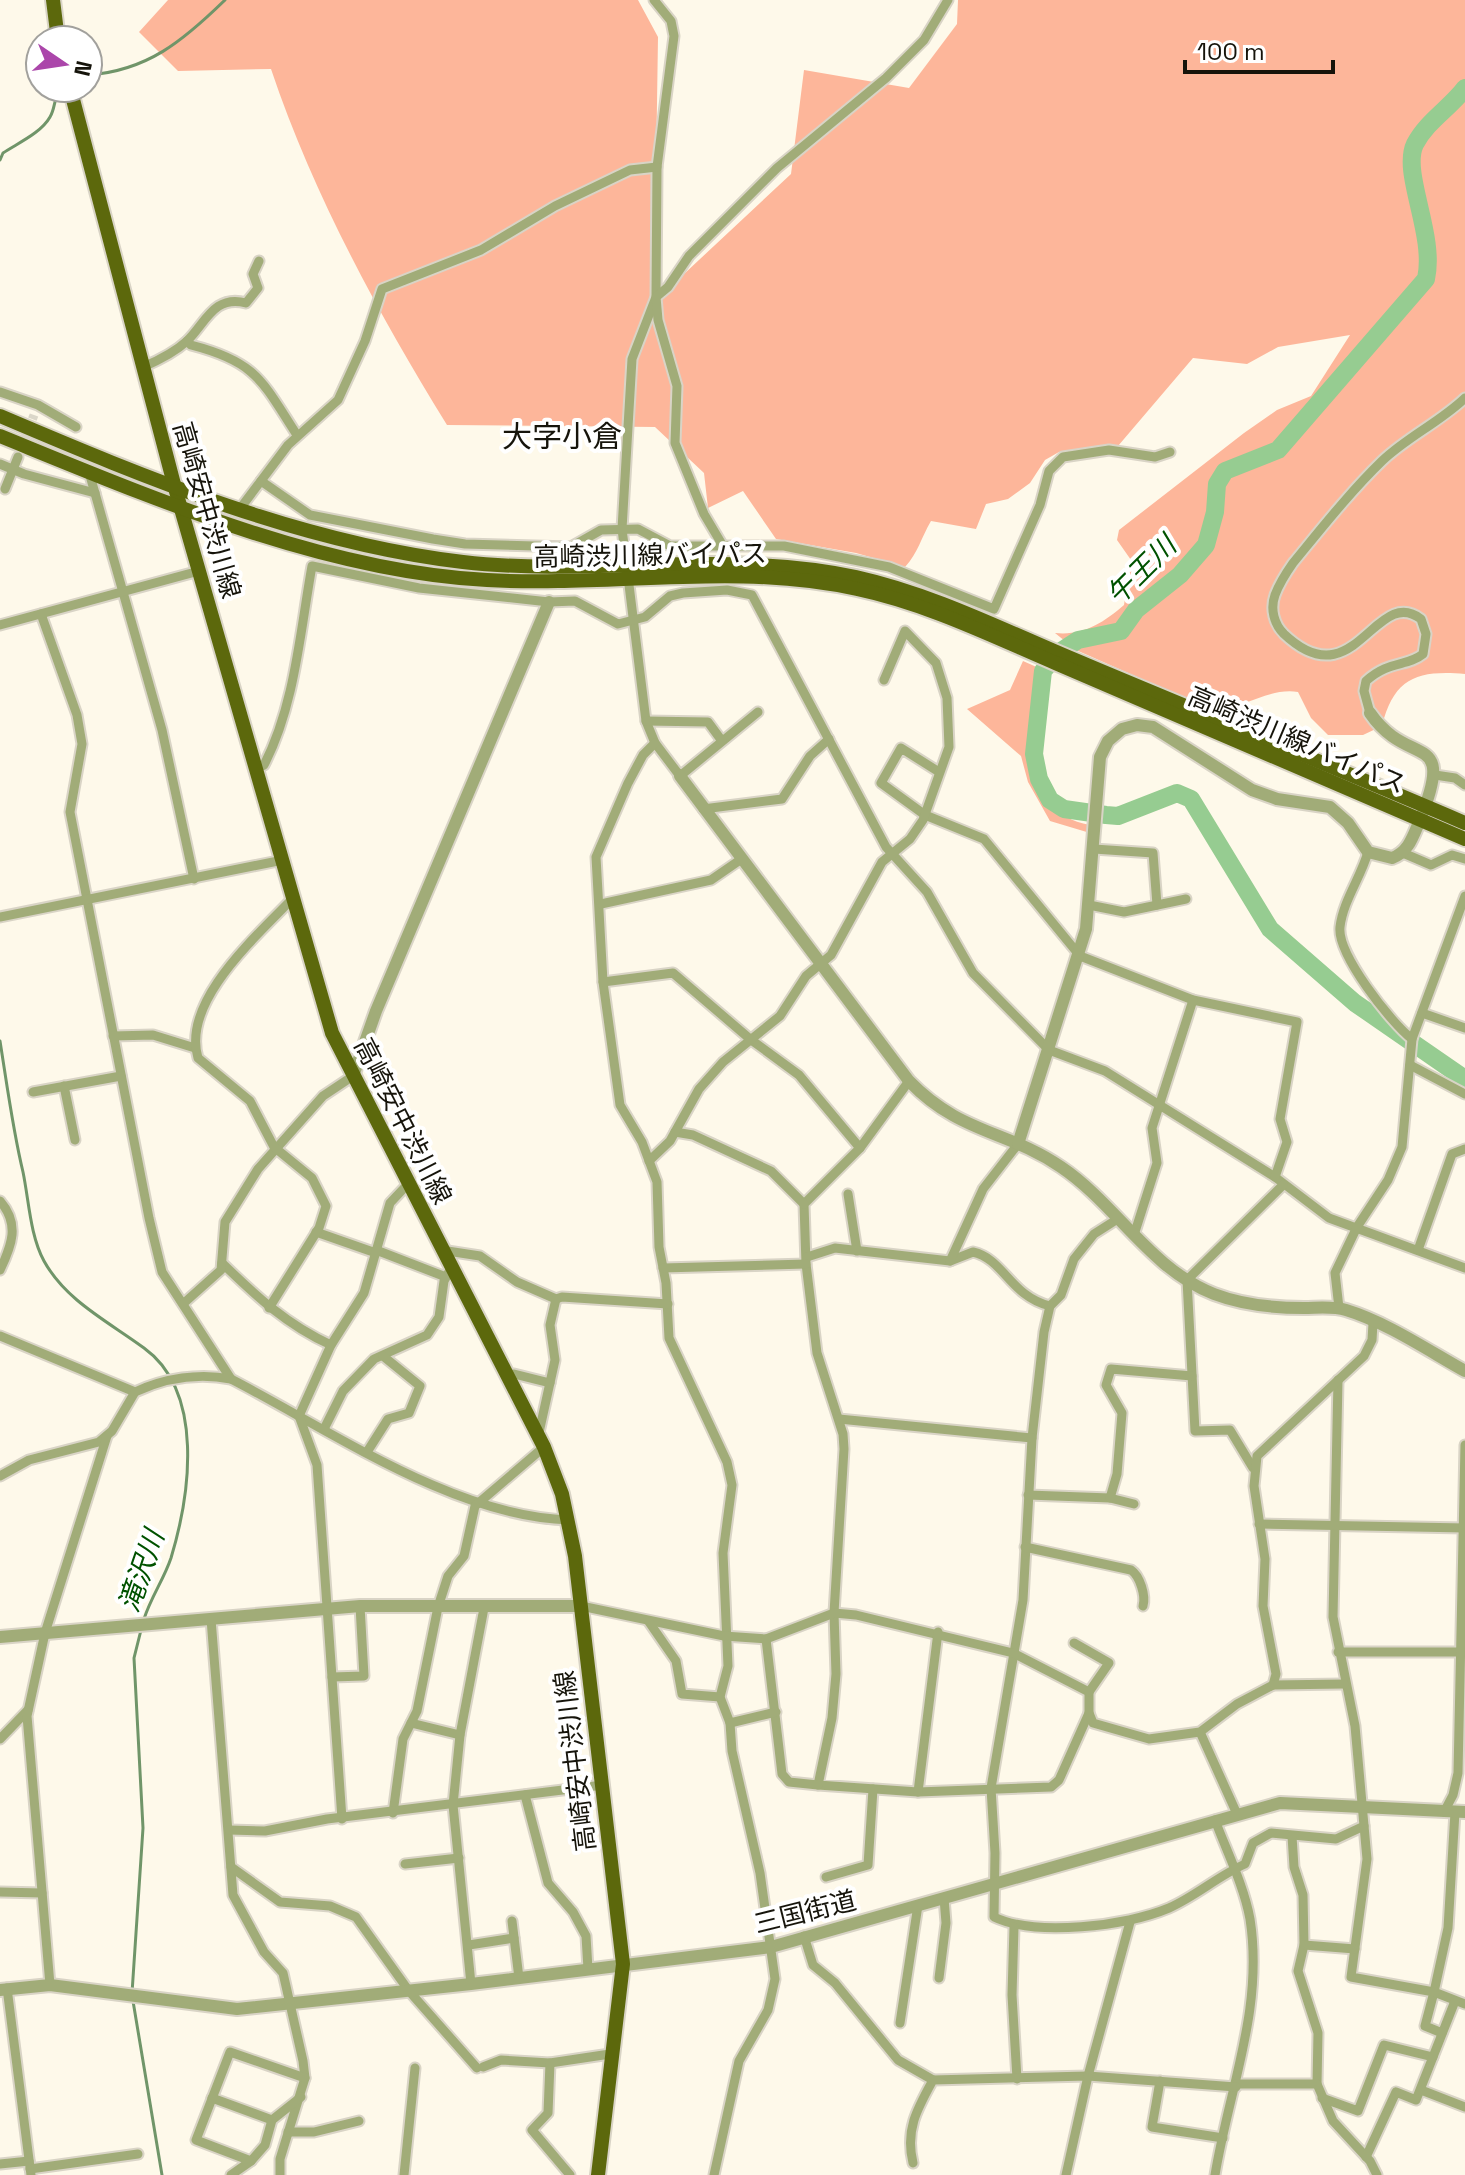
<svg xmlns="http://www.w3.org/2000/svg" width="1465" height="2175" viewBox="0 0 1465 2175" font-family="'Space Grotesk','Noto Sans JP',sans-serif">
<rect width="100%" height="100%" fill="#fef9ea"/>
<g fill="#fdb69a">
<path d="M168 0H638L658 37 654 302 791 174 804 70 909 88 957 24 958 0H1465V674C1417 670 1394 678 1382 726L1363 735H1328L1311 718 1298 692C1267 687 1241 712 1210 709L1076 650 1055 633C1083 636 1103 623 1124 605L1131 560 1117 540 1119 530 1244 433 1277 410 1311 396 1350 335 1278 347 1247 364 1193 358 1118 446 1059 452 1045 460 1030 483 1008 499 986 504 976 529 931 521C921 538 918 553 905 567L856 553 776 539 743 491 708 508 704 473 655 427 447 425C378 313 313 194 271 69L178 71 139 32Z"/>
<path d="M1023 661 1041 669C1027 723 1017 812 1090 825V833L1050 821 1028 782 1021 756 967 709 1010 690Z"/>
</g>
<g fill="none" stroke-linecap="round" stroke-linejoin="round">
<g stroke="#709569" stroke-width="3">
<path d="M88 75C147 71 183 41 225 0"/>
<path d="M0 160 3 153C18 143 41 133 50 117 56 107 53 97 62 88"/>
<path d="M0 1041C7 1085 13 1131 23 1172 29 1201 30 1235 44 1261 66 1301 109 1322 144 1348 205 1392 190 1495 171 1558 164 1579 151 1597 144 1619"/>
<path d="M132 1993 143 1828 134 1658 141 1630"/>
<path d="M133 2001 162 2175"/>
</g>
<path stroke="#96cc91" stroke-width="18" d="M1465 88C1450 108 1427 121 1415 144 1401 173 1436 234 1426 279L1278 450 1225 471 1217 484 1215 512 1206 545 1180 575 1136 610 1121 631 1078 640 1058 653 1043 671 1034 754 1039 779 1050 800 1064 809 1106 815 1118 816 1177 793 1191 799 1270 929 1355 1003 1465 1079"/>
<path stroke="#dbd7c9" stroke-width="9" stroke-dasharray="9 4.5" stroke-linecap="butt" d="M18 457 34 415"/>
<g stroke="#d9d4c6" stroke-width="13">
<g id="minor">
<path d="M654 0 671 21 674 36 657 167 656 297 632 359 622 529 646 721 655 743 680 776 758 712"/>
<path d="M187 341 191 345C257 362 262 381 297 435"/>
<path d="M143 367C157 361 175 352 187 341 205 324 214 294 246 303L258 288 253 274 259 261"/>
<path d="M0 392 38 405 76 427"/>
<path d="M0 464 24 474 95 493"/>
<path d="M89 472 162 730 194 879"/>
<path d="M261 481 310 515 433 539 465 544 571 547 601 530 638 529 670 546H784L889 567 994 609 1040 505 1049 471 1063 457 1109 450 1155 457 1170 452"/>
<path d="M5 489 18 457"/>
<path d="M239 510 288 445 338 400 365 341 382 289 481 250 555 206 630 170 657 167"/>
<path d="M723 546 704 514 675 443 677 386 658 320 656 297 668 287 689 256 777 168 886 78 924 40 948 0"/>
<path d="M41 614 77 715 82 744 70 812 149 1218 162 1272 231 1379"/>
<path d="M0 625 199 571"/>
<path d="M1370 713 1364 691 1366 681C1389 660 1407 667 1423 654L1426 634 1421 619C1375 584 1355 701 1284 634 1274 624 1270 609 1275 595 1279 584 1286 573 1293 563 1321 529 1350 492 1382 461 1407 437 1440 422 1465 398"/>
<path d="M646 721 708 722 722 741"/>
<path d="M655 743 643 755 628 783 596 857 603 982 620 1105 642 1142 657 1182 659 1247 666 1283 669 1338 727 1462 732 1485 723 1553 728 1666 720 1697 730 1723 732 1751 760 1873 775 1979 768 2010 739 2061 714 2175"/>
<path d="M257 768 264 765C295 705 300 632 312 566L419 588 549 602 575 601 618 624 645 617 670 596 683 593 727 590 752 595 886 847 927 892 973 973 1049 1050 1105 1071 1275 1177 1329 1218 1465 1268"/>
<path d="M939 772 901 748 881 783 925 815 984 839 1080 956 1193 1000 1297 1022 1280 1119 1287 1142 1275 1177"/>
<path d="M1435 775 1455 778 1465 785"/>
<path d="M703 809 782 799 810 756 829 739"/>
<path d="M1094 849 1153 853 1157 905"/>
<path d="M1368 852C1361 877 1343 901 1340 927 1337 954 1391 1023 1412 1039"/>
<path d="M1403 853 1431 865 1452 855 1465 859"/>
<path d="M601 904 711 880 740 860"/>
<path d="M1089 905 1124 912 1186 899"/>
<path d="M0 917 283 860"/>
<path d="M603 982 673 973 750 1039 799 1075 860 1148"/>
<path d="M1422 1013 1465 1028"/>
<path d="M113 1036 153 1035 195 1048"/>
<path d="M1410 1065 1465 1094"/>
<path d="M909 1081 860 1148 804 1204 806 1264 817 1353 843 1434 844 1449 834 1613 836 1674 832 1718 818 1785 918 1792 1051 1787 1059 1780 1089 1713"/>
<path d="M64 1086 75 1140"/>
<path d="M33 1092 121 1076"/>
<path d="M675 1132 693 1135 771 1171 804 1204"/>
<path d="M649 1161 670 1141 699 1089 723 1062 780 1016 806 976 831 955 882 862 910 839 923 820 949 747 947 698 936 663 905 631 884 680"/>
<path d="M848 1194 857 1251"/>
<path d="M0 1201C20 1224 12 1245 0 1270"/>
<path d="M1116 1220 1094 1234 1074 1259 1061 1295 1050 1306 1044 1332 1032 1438 1023 1600 991 1788 995 1853 994 1917C1036 1937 1126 1926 1169 1908 1196 1896 1218 1876 1245 1864L1253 1843 1271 1833 1336 1839 1364 1826"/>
<path d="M316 1232 376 1253"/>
<path d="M1134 1235 1157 1163 1152 1128 1193 1000"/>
<path d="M376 1250 446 1277"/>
<path d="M441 1250 480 1256 517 1282 556 1299 562 1297 668 1304"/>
<path d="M1418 1250 1452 1154 1465 1149"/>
<path d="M807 1257 835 1248 950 1261 973 1252C1004 1259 1010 1296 1050 1306"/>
<path d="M950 1261 983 1189 1018 1144"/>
<path d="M222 1263C256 1296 287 1325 331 1345"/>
<path d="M663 1268 806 1264"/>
<path d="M184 1303 221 1270 225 1222 258 1169 323 1096 353 1076"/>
<path d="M269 1308 319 1228 326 1206 312 1178 274 1147 250 1101 198 1058C181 1001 258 935 293 898"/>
<path d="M1339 1308 1335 1273 1357 1227 1388 1180 1402 1147 1412 1039 1465 896"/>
<path d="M0 1336 135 1392"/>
<path d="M507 1377 514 1374 550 1383"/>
<path d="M1338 1380 1333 1617 1355 1726 1367 1859 1351 1977 1434 1992 1425 2026 1442 2033"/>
<path d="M839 1419 1032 1438"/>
<path d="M324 1429 343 1391 374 1359 427 1335 439 1317 444 1281 451 1268"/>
<path d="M538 1437 555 1360 550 1325 556 1299"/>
<path d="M367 1452 388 1419 409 1413 420 1386 383 1356"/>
<path d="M1253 1468 1230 1430 1195 1431 1187 1280 1283 1185"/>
<path d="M0 1476 29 1460 99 1442 112 1431 135 1392C165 1378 199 1373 231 1379 330 1430 455 1517 569 1520"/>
<path d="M1028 1495 1110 1498 1134 1504"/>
<path d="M1110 1498 1117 1474 1122 1413 1106 1385 1111 1369 1192 1376"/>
<path d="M1259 1524 1465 1528"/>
<path d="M1025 1547 1131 1570C1140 1576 1146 1596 1143 1606"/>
<path d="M581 1606 724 1636 766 1639 834 1613 856 1615 1013 1653 1089 1692V1713L1093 1723 1149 1739 1200 1732 1237 1704 1273 1685 1276 1674 1263 1606 1265 1559 1254 1486 1257 1456 1364 1356 1372 1340 1373 1323"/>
<path d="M211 1619 233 1895 264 1952 283 1973 303 2061 305 2078 280 2159V2175"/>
<path d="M649 1622 676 1661 682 1694 720 1697"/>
<path d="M766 1639 782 1774 789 1782 818 1785"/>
<path d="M1074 1643 1109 1663 1089 1692"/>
<path d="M1338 1652H1465"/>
<path d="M332 1677 364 1676 360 1606"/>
<path d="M1273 1685 1344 1684"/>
<path d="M411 1723 460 1735"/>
<path d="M730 1723 776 1712"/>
<path d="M1200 1732 1237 1814"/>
<path d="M0 1739 28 1710"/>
<path d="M918 1792 938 1632"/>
<path d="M525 1795 548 1883 573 1912 586 1936 588 1969"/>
<path d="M1444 1812 1453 1795 1458 1773 1465 1445"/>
<path d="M1455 1812 1448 1928 1434 1992 1465 2004"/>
<path d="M393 1813 403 1739 417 1711 438 1607 448 1576 464 1556 475 1506 544 1447"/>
<path d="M342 1819 317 1465 299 1416 331 1345 364 1293 390 1203 407 1185"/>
<path d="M1215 1820C1227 1852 1244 1886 1250 1919 1264 2008 1229 2089 1215 2175"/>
<path d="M229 1830 265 1831 327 1819 603 1785"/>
<path d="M1292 1836 1294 1867 1303 1895 1304 1945 1298 1971 1318 2033 1317 2084"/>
<path d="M405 1864 459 1858"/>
<path d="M231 1867 280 1902 330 1906 356 1917 409 1991 477 2068"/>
<path d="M826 1877 868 1865 873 1789"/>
<path d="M0 1892 42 1893"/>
<path d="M512 1921 519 1978"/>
<path d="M1014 1927 1012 1995 1017 2079"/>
<path d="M804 1936 813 1965 835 1983 898 2060 933 2080"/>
<path d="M469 1945 514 1938"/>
<path d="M1304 1945 1355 1949"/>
<path d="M939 1978 946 1923 944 1898"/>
<path d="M471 1984 453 1805 460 1735 484 1608"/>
<path d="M50 1985 27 1716 45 1633 107 1436"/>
<path d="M7 1988 31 2175"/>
<path d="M900 2023 918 1905"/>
<path d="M483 2067 501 2060 550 2063"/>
<path d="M1160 2081 1152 2127 1223 2138"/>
<path d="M1236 2084H1317L1333 2121 1370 2161 1377 2175"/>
<path d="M1421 2090 1465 2107"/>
<path d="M212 2098 272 2120"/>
<path d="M1322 2098 1358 2111 1384 2045 1433 2057"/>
<path d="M288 2132H314L359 2121"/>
<path d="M1366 2157 1396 2092 1416 2100 1455 2001"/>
<path d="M251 2161 265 2145 272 2120 301 2097"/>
<path d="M913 2163C905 2130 917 2109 933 2080L1088 2076 1236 2087"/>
<path d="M0 2164 29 2161"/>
<path d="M30 2169 138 2154"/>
<path d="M231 2175 251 2161 196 2140 230 2052 305 2078"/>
<path d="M404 2175 415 2068"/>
<path d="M570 2175 532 2130 548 2113 550 2063 610 2054"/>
<path d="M1066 2175 1088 2076 1130 1922"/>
</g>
</g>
<g stroke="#d9d4c6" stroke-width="16">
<g id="tertiary">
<path d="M680 776 909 1081C960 1134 1007 1130 1061 1167 1116 1204 1150 1269 1214 1294 1243 1305 1273 1308 1304 1308 1317 1308 1333 1306 1346 1310 1386 1322 1429 1351 1465 1371"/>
<path d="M353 1076 376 1011 549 602"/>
<path d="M1018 1144 1086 929 1100 757 1108 741 1122 729 1137 725 1153 727 1252 790 1277 799 1330 807 1348 823 1368 852 1392 858C1409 852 1413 836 1420 820 1457 728 1409 770 1370 713"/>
<path d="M0 1637 360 1606H581"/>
<path d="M0 1990 50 1985 237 2009 471 1984 771 1947 1280 1803 1465 1812"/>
</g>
</g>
<g stroke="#d9d4c6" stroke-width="18">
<g id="primary">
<path d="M53 0 58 40"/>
<path d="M70 88 175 488 332 1033 544 1447 562 1494 575 1556 623 1964 598 2175"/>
<path d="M0 416C148 479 302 543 463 562 594 577 726 549 856 577 937 595 1011 634 1087 665 1213 718 1339 769 1465 823"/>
<path d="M0 436C150 497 324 572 487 580 611 587 735 562 857 589 928 604 994 637 1060 665 1195 723 1330 781 1465 839"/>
</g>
</g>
<use href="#minor" stroke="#a1ac78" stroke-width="9"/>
<use href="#tertiary" stroke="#a1ac78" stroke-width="12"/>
<use href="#primary" stroke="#5c680c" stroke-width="14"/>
</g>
<g text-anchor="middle" stroke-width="8" stroke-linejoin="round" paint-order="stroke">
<g font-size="26" fill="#16140b" stroke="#fff">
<text transform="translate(207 510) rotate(74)" y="9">高崎安中渋川線</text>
<text transform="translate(650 555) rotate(-1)" y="9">高崎渋川線バイパス</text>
<text transform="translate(1297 740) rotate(23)" y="9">高崎渋川線バイパス</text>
<text transform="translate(403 1121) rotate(63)" y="9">高崎安中渋川線</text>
<text transform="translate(575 1761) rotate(-97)" y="9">高崎安中渋川線</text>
<text transform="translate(805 1912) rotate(-14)" y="9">三国街道</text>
</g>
<g font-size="28" font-style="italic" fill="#005200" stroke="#fff">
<text transform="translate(1141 570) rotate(-45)" y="10">午王川</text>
<text transform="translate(141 1571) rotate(-71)" y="10">滝沢川</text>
</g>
<g font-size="30" fill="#16140b" stroke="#fff">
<text x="562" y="447">大字小倉</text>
</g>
</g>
<g transform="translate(64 64) rotate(103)"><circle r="38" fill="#ffffff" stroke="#a2a19d" stroke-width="2"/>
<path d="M0-6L14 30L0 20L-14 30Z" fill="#ab46aa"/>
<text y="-12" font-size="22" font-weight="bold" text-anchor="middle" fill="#16140b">N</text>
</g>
<path d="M1185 60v12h148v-12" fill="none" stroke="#16140b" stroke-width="4"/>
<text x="1197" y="60" font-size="24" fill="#16140b" stroke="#ffffff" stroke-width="6" paint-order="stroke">100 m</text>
</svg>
